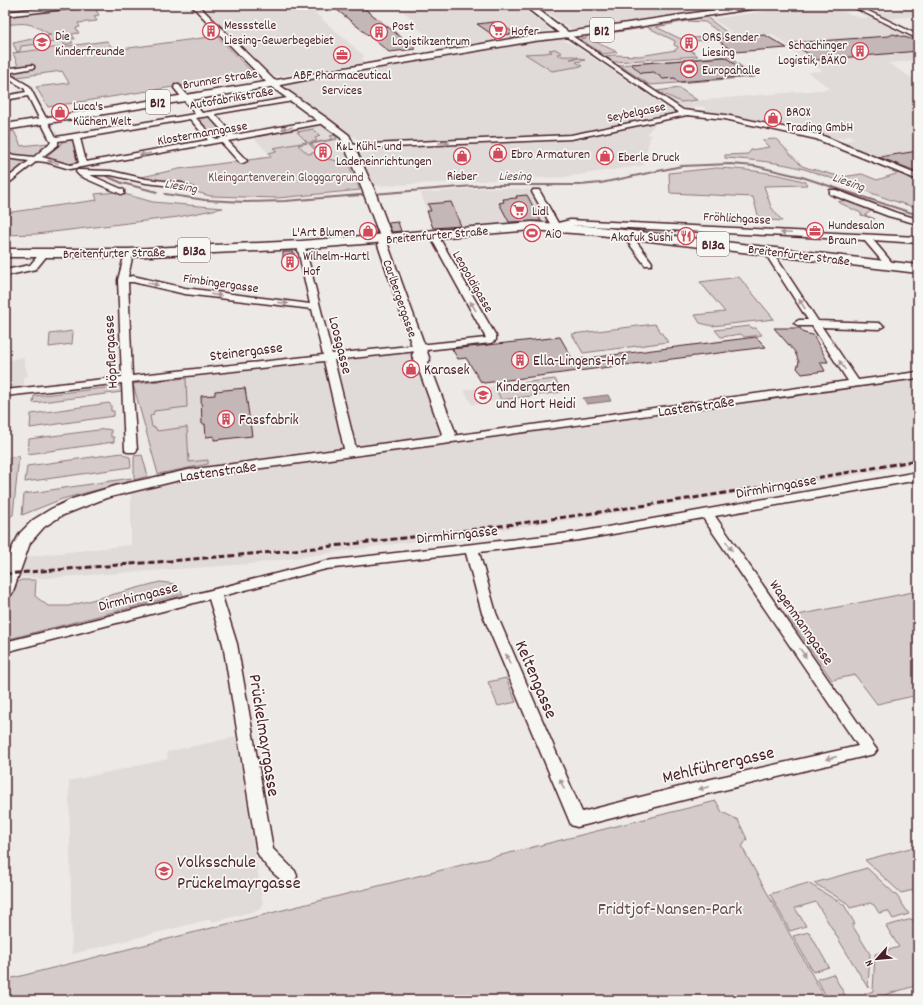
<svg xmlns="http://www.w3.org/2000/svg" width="923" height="1005" viewBox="0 0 923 1005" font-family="Dekko,sans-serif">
<rect width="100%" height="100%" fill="#ece9e6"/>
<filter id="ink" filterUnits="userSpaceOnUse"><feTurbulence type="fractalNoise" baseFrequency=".025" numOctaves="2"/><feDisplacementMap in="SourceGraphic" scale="8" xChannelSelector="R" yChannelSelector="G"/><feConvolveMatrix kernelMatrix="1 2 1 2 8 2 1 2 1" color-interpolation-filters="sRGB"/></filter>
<g filter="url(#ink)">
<g fill="#e0dad8">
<path d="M200 5H379L315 13 365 57 361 58 365 62 279 76 269 75Z"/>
<path d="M396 5H518L551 30 471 46 444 49 412 23 415 21Z"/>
<path d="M537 5H733L574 29H571Z"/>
<path d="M807 5H825L861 18 873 17 893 27 890 28 893 29 918 41V60L888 63 918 82V176L848 147 850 146 841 142 855 139 851 136 833 139 775 124 770 125 732 116 702 112 706 108 701 106 687 109 668 100 671 98 681 102 831 89 808 72 823 71 790 49H793L772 34 735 37 729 33 732 32 713 19Z"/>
<path d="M890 5H918V18L913 16 886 19 875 13 901 11Z"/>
<path d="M63 32 64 45 17 52 13 45Z"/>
<path d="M553 38H559L578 48 673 112 568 135 364 144 286 89 289 88 284 85Z"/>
<path d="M325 121 339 132 353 156 348 163 328 159 272 157 252 136Z"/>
<path d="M656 123 646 134 652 135 650 138 643 164 646 165 563 177 374 186 358 150 590 138 589 137Z"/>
<path d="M486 188 528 189 547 221 434 231 421 193Z"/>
<path d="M421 350 455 438 918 375V463L861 474 582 518 250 564 46 578 18 577 25 557 131 545V492L158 474 133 384 319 363Z"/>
<path d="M23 357 28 376 23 377 25 386 5 388V361Z"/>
<path d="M495 386 501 400 472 404 464 390Z"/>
<path d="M236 737 263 906 259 910 212 922 211 919 72 954 69 781 168 759 167 752Z"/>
</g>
<g fill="#d4cbca" stroke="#8f757a">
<path d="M94 5H119L121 7 96 10 99 15 94 16 97 21 78 23 80 27 76 28 79 33 72 34 75 39H70L73 43 64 45V41L21 46 20 51 17 52 13 43 51 35C30 23 29 22 5 25V16Z"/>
<path d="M705 16 733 37 712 39 709 36 723 35 705 22 687 21 656 27 681 39 705 37 709 40 680 42 698 56 614 62 605 56 613 55 640 56 676 50 678 47 674 45 675 41 645 26Z"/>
<path d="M640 26 643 28 596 35 592 40 617 52 603 54 580 39 586 38 588 34Z"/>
<path d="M217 36 254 74 48 107 36 87 69 83 62 71 17 77 7 70 19 68 13 53 107 41 114 50Z"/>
<path d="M555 49 562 53 557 54C567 59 570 54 578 57L570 59 580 58 585 60 576 62 582 66 552 71 525 54C535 53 543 54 552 52L549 50Z"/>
<path d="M728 56 755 77 650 85 619 65Z"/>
<path d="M679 88 697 100 681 102 657 91Z"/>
<path d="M208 115 228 137 215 139 196 118Z"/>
<path d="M313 129 320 136 315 138 317 141 298 145 308 154 317 152 309 144 333 139 330 136 335 135 337 139 311 144 328 159 348 163 360 190 278 198 210 196 196 192 197 189 191 185 137 178 179 169 271 157 269 153 277 151 273 148 307 142 297 132Z"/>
<path d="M14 131 21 146 49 143 34 157 5 154V133Z"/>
<path d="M73 139 77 163 68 164 45 158 65 140Z"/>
<path d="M776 139 802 166 808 168 842 177 862 174 877 180 899 173 918 181V208C879 198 843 181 804 169 779 162 752 160 725 158V155L748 154 751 150 769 147 762 140Z"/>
<path d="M5 157 31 159 5 180Z"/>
<path d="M716 168C747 169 777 173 806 182L807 185 764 186 771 207 782 221 759 219 753 197 670 193 669 173Z"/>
<path d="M117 192 153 202 223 208 178 217 36 234 5 235V213L97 200 95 194Z"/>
<path d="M845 200 892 216 871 211 865 215 875 219 861 215V213L838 202Z"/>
<path d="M739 277 774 319 712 326 700 323 695 315 725 312 700 282Z"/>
<path d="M655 324 668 342 583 353 572 334Z"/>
<path d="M750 326 752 328H756L762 335 744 337 741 334 721 337 715 330Z"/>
<path d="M73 331 72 344 49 347 50 334Z"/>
<path d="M186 378 187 407 154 411 153 415 150 416 152 427 156 428 157 431 187 427 189 462 208 460V464L158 474 133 384Z"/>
<path d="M555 379 562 392 501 400 495 386Z"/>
<path d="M122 386V392L33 403 34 396Z"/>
<path d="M109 403 111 405V411H114V416L30 428 31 414Z"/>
<path d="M106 429 111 430V437H114V442L28 454 29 439Z"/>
<path d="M122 453 126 456 130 457 131 467 25 482 27 466Z"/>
<path d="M142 455 148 476 134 480V456Z"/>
<path d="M19 456 13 515 5 519V458Z"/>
<path d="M131 478V481L62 499 22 515 24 494Z"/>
<path d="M21 580H36L35 596 48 606H69L160 582 175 584 183 594 5 640V601L14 593 17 583Z"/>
<path d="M918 591V695L877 704 855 675 832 680 788 617Z"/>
<path d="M506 678 516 702 498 706 488 682Z"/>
<path d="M716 801 722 812 738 820 747 839 742 847 826 1000H5V980Z"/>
<path d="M918 846V889L901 893 865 860Z"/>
<path d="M867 868 897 896 909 914 893 919 888 911 879 913 874 905 870 903 850 908 847 903 814 883Z"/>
<path d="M808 883 844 905 855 924 852 925 870 954 868 988 816 902 795 908 806 926 790 931 770 894Z"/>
<path d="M912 919 918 928V985L868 1000 865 994 873 991 875 954 899 947 886 926Z"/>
<path d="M809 932 829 967 813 972 793 936Z"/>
<path d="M833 974 845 995 828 1000 817 979Z"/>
</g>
<path fill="#b1a2a3" stroke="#886e73" d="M608 395 611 401 587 404 583 398Z"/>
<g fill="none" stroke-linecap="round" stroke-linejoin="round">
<g stroke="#886e73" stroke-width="2">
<path d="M106 176 122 183 157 192"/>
<path d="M165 194 205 200 245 202 285 201 486 185H580L601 183 682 166 730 164 755 166 802 177 918 215"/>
</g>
</g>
<g fill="#c4b7b7" stroke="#4a1f2b">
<path d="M331 5H360L416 49 389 52Z"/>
<path d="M494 22 501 26H504L515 34 493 35 477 24Z"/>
<path d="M893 34 918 41V51L818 60 791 43 889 36Z"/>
<path d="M765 35 787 48 734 52 716 39Z"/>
<path d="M725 57 751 76 679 82 675 78 663 79 654 72 641 73 631 64Z"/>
<path d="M918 151V172L879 157Z"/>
<path d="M527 195 541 221 509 222 499 203 504 202 503 199 517 198 516 196Z"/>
<path d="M451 202 461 226 433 228 427 211H431L428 204Z"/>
<path d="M398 222 401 231 392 232 388 223Z"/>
<path d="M375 227 377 233 362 234 360 228Z"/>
<path d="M283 252H294L296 265 283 266Z"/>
<path d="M774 328H800L804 333 813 335 828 362H820L825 371 802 374 797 368 799 362 795 352Z"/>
<path d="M560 337 573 360 756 337 766 347 484 383 481 382 466 358 458 359 452 349Z"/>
<path d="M245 388 252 436 214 440V436L206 437 205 424H202L201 396 215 395V391Z"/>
</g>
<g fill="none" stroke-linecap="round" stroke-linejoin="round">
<g stroke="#4a1f2b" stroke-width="3">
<g id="minor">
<path d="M68 5H85L82 7 5 16V12Z"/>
<path d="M849 5H856L918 35V39Z"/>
<path d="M566 32 683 110 725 115 821 135 918 175V180L816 139 725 119 687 115 571 139 349 149 345 147 349 145 571 135 679 113 564 35 563 34Z"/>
<path d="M32 65 34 66V68L7 73 29 86 56 137 195 114 174 88 175 85H179L202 113 293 97 296 99 293 101 215 114 234 135 325 119 328 121 325 123 228 141 247 161 243 163H240L221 142 70 169 46 162 37 161 5 186V180L29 161 5 158V154L34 157 51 142 28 96 5 100V96L26 92 24 88 5 77V69ZM209 116 228 137 215 139 196 118ZM190 119 208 140 86 162 80 138ZM73 139 79 163 70 165 42 157 58 145V141Z"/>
<path d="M77 170 111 171 146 179 182 183 192 189 188 191 180 187 146 183 111 175H90L124 190V194H121L80 176 76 172Z"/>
<path d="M533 190H539L558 223 570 220 918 237V243L873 240 894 265 890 268 887 267 864 240 571 225 556 229 552 227 532 192Z"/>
<path d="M830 190H836L894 212 918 219V224L888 216 830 194Z"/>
<path d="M433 231 437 234 496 336V340L491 343 334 360 357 453 355 455H347L345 453 324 361 132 382 137 450 135 452H127L125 450 122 383 5 396V390L122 377 118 280 125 253 129 250 133 253 128 277 133 276 185 288 310 304 297 245 301 242 304 243 332 354 486 338 429 234ZM128 282H133L185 294 312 309 323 355 132 376Z"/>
<path d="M626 231 629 232 651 261 652 263 651 265H645L622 234Z"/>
<path d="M767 247 770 248 818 321 879 323 884 326 879 329 822 327 858 380 918 372V378L445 443 439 440 445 437 848 381 812 326H799L794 323 799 320H808L763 250Z"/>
<path d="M45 250 49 253 36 269 5 276V270L30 265 42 251Z"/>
<path d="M918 472V480L715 516 874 746 877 750 874 754 707 794 577 827 571 825 569 820 482 613 466 553 326 569 222 596 237 644 273 849 295 871 297 876 295 881 289 884C277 879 262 863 257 852L223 644 209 599 5 652V642L326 561 579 532ZM703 518 858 746 707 780 582 812 496 613 479 552 579 540Z"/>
</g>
</g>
<g stroke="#4a1f2b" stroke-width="3">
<g id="tertiary">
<path d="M191 5H198L275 81V85H269Z"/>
<path d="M384 236 389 239 388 245 430 360 427 363 431 368 456 434 450 443 188 478 106 498 61 516 44 527 30 543 13 591 11 595 5 597V568L11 550 20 533 33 520 51 509 72 499 119 485 188 470 440 436 442 434 419 370 416 366 412 355 414 352 378 245 380 237Z"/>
</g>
</g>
<g stroke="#4a1f2b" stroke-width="3">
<path id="secondary" d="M272 80 328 119 349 135 374 189 391 234 388 242H380L378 239 379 234 362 189 341 138 269 85 267 83Z"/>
</g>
<g stroke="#4a1f2b" stroke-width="3">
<g id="primary">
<path d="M523 5H532L568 32 747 5H767L763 7 587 35 534 41 321 77 265 88 5 130V124L265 82 534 35 559 33Z"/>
<path d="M532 222 599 227 918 265V273L599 235 532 230 301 249 129 257H5V249H129L301 241Z"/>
</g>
</g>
<use href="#minor" fill="#f6f6f2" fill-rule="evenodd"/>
<use href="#tertiary" fill="#f6f6f2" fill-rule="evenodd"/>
<use href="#secondary" fill="#f6f6f2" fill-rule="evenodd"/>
<use href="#primary" fill="#f6f6f2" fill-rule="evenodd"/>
<path stroke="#4a1f2b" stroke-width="3" stroke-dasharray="6 3" stroke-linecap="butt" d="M5 574C126 564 248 556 369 542 553 521 736 493 918 460"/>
</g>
<defs><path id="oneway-solid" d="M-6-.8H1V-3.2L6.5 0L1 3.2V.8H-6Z"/></defs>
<g fill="#a99598">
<use href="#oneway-solid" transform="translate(287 128) rotate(170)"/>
<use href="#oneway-solid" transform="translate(444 143) rotate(-3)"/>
<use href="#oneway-solid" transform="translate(145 154) rotate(170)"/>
<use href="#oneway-solid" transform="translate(53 162) rotate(-164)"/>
<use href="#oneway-solid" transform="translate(786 233) rotate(-177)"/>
<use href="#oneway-solid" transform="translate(153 284) rotate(13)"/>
<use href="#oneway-solid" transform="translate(216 295) rotate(7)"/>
<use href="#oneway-solid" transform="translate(283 303) rotate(7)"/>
<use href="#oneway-solid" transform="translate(802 304) rotate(-123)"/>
<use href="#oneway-solid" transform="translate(473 306) rotate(-121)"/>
<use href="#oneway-solid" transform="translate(842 365) rotate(-124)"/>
<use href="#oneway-solid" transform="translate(729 546) rotate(56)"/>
<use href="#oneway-solid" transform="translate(803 653) rotate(55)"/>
<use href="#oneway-solid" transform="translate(508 659) rotate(-113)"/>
<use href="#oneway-solid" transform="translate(831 758) rotate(167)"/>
<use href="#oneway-solid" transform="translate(562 784) rotate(-113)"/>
<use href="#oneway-solid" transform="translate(704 788) rotate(166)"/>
</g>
</g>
<defs>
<g id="supermarket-ring" transform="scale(0.9)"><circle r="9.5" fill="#f6f6f2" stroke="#d1495b" stroke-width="1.5"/><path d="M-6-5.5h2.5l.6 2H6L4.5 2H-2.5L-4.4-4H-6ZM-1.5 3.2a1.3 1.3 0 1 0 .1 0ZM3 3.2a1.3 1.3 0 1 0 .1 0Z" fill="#d1495b"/></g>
<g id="building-ring" transform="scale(0.9)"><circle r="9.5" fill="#f6f6f2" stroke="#d1495b" stroke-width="1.5"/><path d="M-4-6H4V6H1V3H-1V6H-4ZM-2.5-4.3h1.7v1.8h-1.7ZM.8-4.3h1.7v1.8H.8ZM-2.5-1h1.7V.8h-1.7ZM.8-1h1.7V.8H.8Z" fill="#d1495b"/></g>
<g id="school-ring" transform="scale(0.9)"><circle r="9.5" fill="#f6f6f2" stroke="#d1495b" stroke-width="1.5"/><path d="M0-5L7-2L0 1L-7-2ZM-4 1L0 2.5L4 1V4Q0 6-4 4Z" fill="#d1495b"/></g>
<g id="office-ring" transform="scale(0.9)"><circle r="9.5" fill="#f6f6f2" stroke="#d1495b" stroke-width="1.5"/><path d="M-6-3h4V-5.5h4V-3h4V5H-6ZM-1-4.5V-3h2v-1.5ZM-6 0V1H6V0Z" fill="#d1495b"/></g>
<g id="stadium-ring" transform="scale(0.9)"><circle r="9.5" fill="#f6f6f2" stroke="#d1495b" stroke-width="1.5"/><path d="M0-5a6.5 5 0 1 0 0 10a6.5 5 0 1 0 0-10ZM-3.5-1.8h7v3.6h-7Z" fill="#d1495b"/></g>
<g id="shop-ring" transform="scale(0.9)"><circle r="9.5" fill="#f6f6f2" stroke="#d1495b" stroke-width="1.5"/><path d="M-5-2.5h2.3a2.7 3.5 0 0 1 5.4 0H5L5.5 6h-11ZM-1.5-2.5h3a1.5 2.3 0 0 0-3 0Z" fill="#d1495b"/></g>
<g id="restaurant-ring" transform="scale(0.9)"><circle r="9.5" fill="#f6f6f2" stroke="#d1495b" stroke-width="1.5"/><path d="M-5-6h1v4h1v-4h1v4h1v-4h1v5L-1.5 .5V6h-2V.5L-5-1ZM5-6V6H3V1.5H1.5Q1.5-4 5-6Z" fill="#d1495b"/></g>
</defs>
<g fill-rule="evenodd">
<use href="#supermarket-ring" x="498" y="30"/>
<use href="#building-ring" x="211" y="31"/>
<use href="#building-ring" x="379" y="32"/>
<use href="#school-ring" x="42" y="42"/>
<use href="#building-ring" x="689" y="43"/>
<use href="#building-ring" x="860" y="51"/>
<use href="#office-ring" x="342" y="55"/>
<use href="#stadium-ring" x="689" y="69"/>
<use href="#shop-ring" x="60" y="112"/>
<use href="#shop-ring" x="773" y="118"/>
<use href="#building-ring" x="323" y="152"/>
<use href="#shop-ring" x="498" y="153"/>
<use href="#shop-ring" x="462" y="156"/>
<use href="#shop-ring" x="605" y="156"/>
<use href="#supermarket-ring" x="519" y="210"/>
<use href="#shop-ring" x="368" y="231"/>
<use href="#office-ring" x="815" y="231"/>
<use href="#stadium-ring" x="532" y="233"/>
<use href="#restaurant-ring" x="686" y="236"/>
<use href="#building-ring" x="290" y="262"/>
<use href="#building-ring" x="520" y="360"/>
<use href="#shop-ring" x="411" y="369"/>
<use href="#school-ring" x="483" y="395"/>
<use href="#building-ring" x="226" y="419"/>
<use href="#school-ring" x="164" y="871"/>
</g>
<g text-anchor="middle" stroke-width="3.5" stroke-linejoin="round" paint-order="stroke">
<g font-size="13" fill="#4a1f2b" stroke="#f6f6f2" text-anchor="start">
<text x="224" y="29">Messstelle<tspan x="224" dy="15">Liesing-Gewerbegebiet</tspan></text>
<text x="392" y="30">Post<tspan x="392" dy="15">Logistikzentrum</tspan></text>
<text x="511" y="35">Hofer</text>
<text x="55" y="40">Die<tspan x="55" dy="15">Kinderfreunde</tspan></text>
<text x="702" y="41">ORS Sender<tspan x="702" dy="15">Liesing</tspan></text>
<text x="847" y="49" text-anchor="end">Schachinger<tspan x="847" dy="15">Logistik, BÄKO</tspan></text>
<text x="702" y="74">Europahalle</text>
<text x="342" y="79" text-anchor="middle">ABF Pharmaceutical<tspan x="342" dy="15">Services</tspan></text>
<text x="73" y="110">Luca's<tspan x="73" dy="15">Küchen Welt</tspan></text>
<text x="786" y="116">BROX<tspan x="786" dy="15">Trading GmbH</tspan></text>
<text x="336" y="150">K&amp;L Kühl- und<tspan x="336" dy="15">Ladeneinrichtungen</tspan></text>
<text x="511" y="158">Ebro Armaturen</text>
<text x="618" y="161">Eberle Druck</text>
<text x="462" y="180" text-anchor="middle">Rieber</text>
<text x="532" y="215">Lidl</text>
<text x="828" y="229">Hundesalon<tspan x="828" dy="15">Braun</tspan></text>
<text x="355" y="236" text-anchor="end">L'Art Blumen</text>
<text x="545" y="238">AiO</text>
<text x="673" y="241" text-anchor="end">Akafuk Sushi</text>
<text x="303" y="260">Wilhelm-Hartl<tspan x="303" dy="15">Hof</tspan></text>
</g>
<g font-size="13" fill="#4a1f2b" stroke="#f6f6f2">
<text transform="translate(220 78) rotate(-9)" y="5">Brunner Straße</text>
<text transform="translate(231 97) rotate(-10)" y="5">Autofabrikstraße</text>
<text transform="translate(636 111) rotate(-12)" y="5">Seybelgasse</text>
<text transform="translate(202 132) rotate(-10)" y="5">Klostermanngasse</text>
<text transform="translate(737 217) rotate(3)" y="5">Fröhlichgasse</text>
<text transform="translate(437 234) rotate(-5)" y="5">Breitenfurter Straße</text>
<text transform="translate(114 252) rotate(-1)" y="5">Breitenfurter Straße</text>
<text transform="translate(799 254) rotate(7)" y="5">Breitenfurter Straße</text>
<text transform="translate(474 281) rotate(60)" y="5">Leopoldigasse</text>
<text transform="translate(221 282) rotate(8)" y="5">Fimbingergasse</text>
<text transform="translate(401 298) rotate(71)" y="5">Carlbergergasse</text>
</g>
<g font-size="13" font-style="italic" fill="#6e4d55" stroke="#f6f6f2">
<text x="515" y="180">Liesing</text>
<text transform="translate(849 181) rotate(19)" y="5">Liesing</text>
<text transform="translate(181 185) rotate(9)" y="5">Liesing</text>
</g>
<g font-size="13" fill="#6c4a53" stroke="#f6f6f2">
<text x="286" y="181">Kleingartenverein Gloggargrund</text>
</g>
<g fill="#f6f6f2" stroke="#7e6067" stroke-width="1">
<rect x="590" y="18" width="24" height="24" rx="3"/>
<rect x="146" y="90" width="24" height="24" rx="3"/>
<rect x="697" y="232" width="32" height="24" rx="3"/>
<rect x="178" y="238" width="32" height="24" rx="3"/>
</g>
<g font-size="14" font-weight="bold" fill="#4a1f2b">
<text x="602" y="35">B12</text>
<text x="158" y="107">B12</text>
<text x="713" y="249">B13a</text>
<text x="194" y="255">B13a</text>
</g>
<g font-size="15" fill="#4a1f2b" stroke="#f6f6f2">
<text transform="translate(341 345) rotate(76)" y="5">Loosgasse</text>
<text transform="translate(246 351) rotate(-7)" y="5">Steinergasse</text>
<text transform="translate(110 352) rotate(-93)" y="5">Höpflergasse</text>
<text transform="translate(696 406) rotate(-8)" y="5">Lastenstraße</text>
<text transform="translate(218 471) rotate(-8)" y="5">Lastenstraße</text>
<text transform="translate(776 486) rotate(-10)" y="5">Dirmhirngasse</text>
<text transform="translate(457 534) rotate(-6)" y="5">Dirmhirngasse</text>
<text transform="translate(138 596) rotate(-14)" y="5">Dirmhirngasse</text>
<text transform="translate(802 622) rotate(55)" y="5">Wagenmanngasse</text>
</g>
<g font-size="15" fill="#4a1f2b" stroke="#f6f6f2" text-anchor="start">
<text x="533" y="365">Ella-Lingens-Hof</text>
<text x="424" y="374">Karasek</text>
<text x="496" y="391">Kindergarten<tspan x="496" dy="17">und Hort Heidi</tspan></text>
<text x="239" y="424">Fassfabrik</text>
</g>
<g font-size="18" fill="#4a1f2b" stroke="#f6f6f2">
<text transform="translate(537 679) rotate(67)" y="6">Keltengasse</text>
<text transform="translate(265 735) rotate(81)" y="6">Prückelmayrgasse</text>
<text transform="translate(718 764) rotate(-13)" y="6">Mehlführergasse</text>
</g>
<g font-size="18" fill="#4a1f2b" stroke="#f6f6f2" text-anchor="start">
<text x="177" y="867">Volksschule<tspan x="177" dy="21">Prückelmayrgasse</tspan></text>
</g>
<g font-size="18" fill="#6c4a53" stroke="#f6f6f2">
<text x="670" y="914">Fridtjof-Nansen-Park</text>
</g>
</g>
<rect width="923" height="1005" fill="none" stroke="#f6f6f2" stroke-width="20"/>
<rect x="10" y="10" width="903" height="985" fill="none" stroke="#4a1f2b" stroke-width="1.5" filter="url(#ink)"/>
<g transform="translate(877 959) rotate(243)" stroke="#f6f6f2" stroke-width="3" paint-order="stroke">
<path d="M0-3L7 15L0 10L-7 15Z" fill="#4a1f2b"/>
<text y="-6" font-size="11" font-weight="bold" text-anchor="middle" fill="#4a1f2b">N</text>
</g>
</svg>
